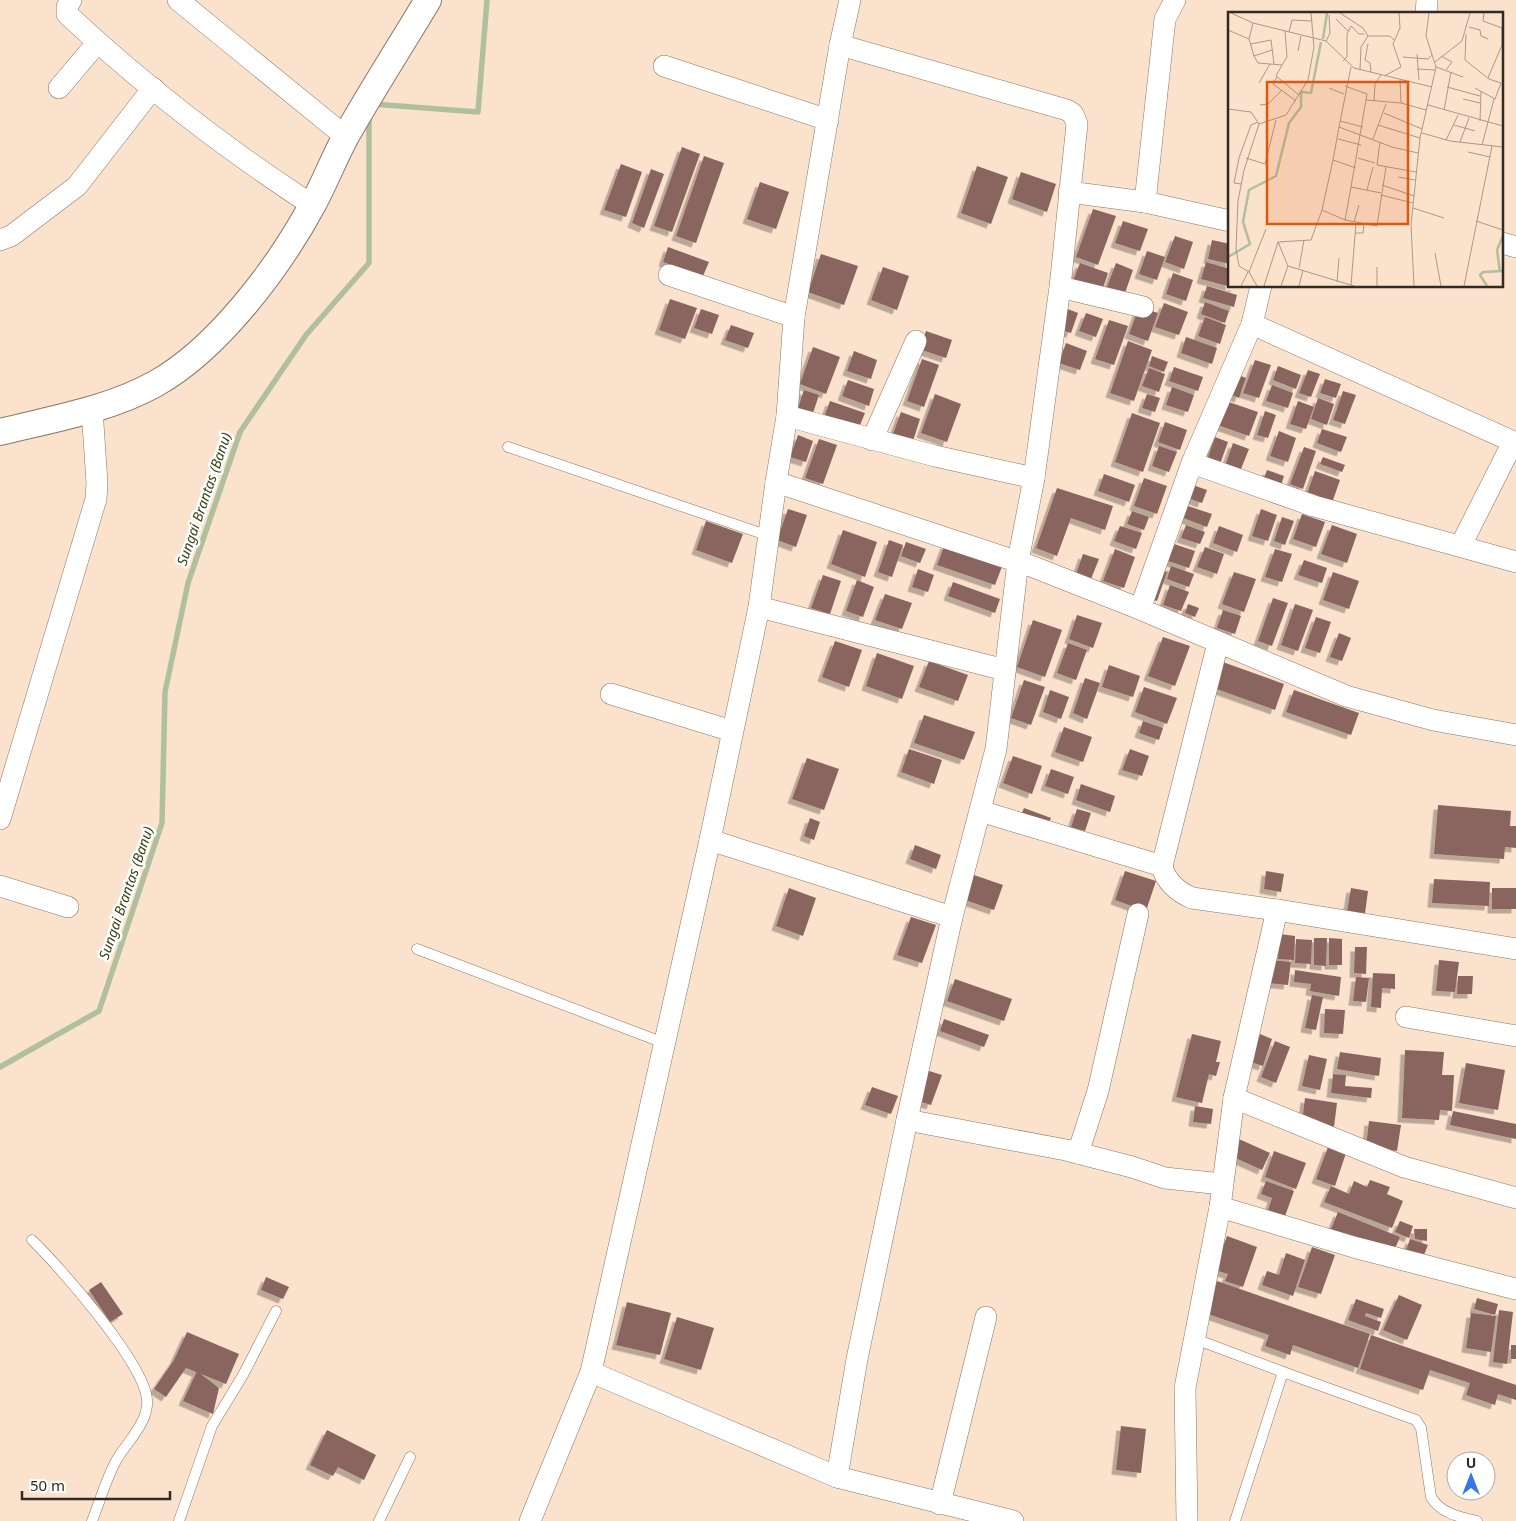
<svg xmlns="http://www.w3.org/2000/svg" width="1516" height="1521" viewBox="0 0 1516 1521" font-family="'Noto Sans',sans-serif">
<defs>
<filter id="shadow"><feDropShadow dx="-4.5" dy="4.5" stdDeviation="0" flood-color="#0004"/></filter>
</defs>
<rect width="100%" height="100%" fill="#fbe2cd"/>
<g fill="none" stroke-linecap="round" stroke-linejoin="round">
<g stroke="#b0bf9d" stroke-width="5.5">
<path d="M373 104 478 112 487 0"/>
<path d="M0 1067 99 1011 162 823 165 692 188 583 240 432 306 335 369 263V116"/>
</g>
</g>
<g fill="#8a655f" filter="url(#shadow)">
<path d="M682 147 700 154 672 232 654 226Z"/>
<path d="M704 156 724 163 696 243 676 236Z"/>
<path d="M621 164 642 172 626 217 604 210Z"/>
<path d="M977 166 1008 177 991 224 961 213Z"/>
<path d="M651 169 664 174 644 228 632 223Z"/>
<path d="M1021 172 1056 184 1047 212 1012 199Z"/>
<path d="M760 182 789 192 776 229 747 219Z"/>
<path d="M1093 209 1116 216 1098 265 1076 257Z"/>
<path d="M1123 221 1148 229 1140 251 1115 243Z"/>
<path d="M1175 236 1193 242 1184 269 1165 262Z"/>
<path d="M1212 240 1230 244V264L1208 259Z"/>
<path d="M668 247 709 262 703 276 663 262Z"/>
<path d="M1147 251 1165 257 1157 280 1139 274Z"/>
<path d="M821 254 858 266 844 305 808 292Z"/>
<path d="M1206 262 1230 269V286H1235V288L1201 279Z"/>
<path d="M1080 263 1108 273 1102 291 1073 281Z"/>
<path d="M1116 263 1133 270 1125 293 1107 287Z"/>
<path d="M883 267 909 276 897 310 871 300Z"/>
<path d="M1173 273 1193 280 1186 301 1166 294Z"/>
<path d="M1207 286 1237 295 1234 307 1203 298Z"/>
<path d="M670 299 697 308 685 339 659 330Z"/>
<path d="M1205 302 1229 311 1225 323 1201 314Z"/>
<path d="M1164 303 1188 312 1179 335 1155 327Z"/>
<path d="M1139 307 1158 313 1148 341 1129 334Z"/>
<path d="M1065 308 1078 313 1071 333 1058 329Z"/>
<path d="M701 309 719 315 712 334 694 328Z"/>
<path d="M1086 313 1103 319 1096 337 1079 331Z"/>
<path d="M1205 317 1226 325 1220 344 1198 336Z"/>
<path d="M1109 320 1128 326 1114 365 1095 359Z"/>
<path d="M731 325 754 333 748 348 725 340Z"/>
<path d="M926 331 952 340 946 358 919 349Z"/>
<path d="M1186 337 1217 348 1212 364 1181 353Z"/>
<path d="M1128 341 1152 350 1134 401 1110 393Z"/>
<path d="M1066 343 1087 351 1080 370 1059 363Z"/>
<path d="M813 347 840 357 826 394 800 384Z"/>
<path d="M854 351 877 360 871 379 847 371Z"/>
<path d="M1152 356 1168 362 1164 372 1149 366Z"/>
<path d="M922 359 939 365 924 407 907 401Z"/>
<path d="M1255 360 1271 365 1259 398 1243 393Z"/>
<path d="M1278 366 1301 375 1296 389 1273 380Z"/>
<path d="M1174 367 1203 377 1198 391 1169 381Z"/>
<path d="M1149 368 1165 374 1159 392 1142 386Z"/>
<path d="M1308 370 1320 374 1311 397 1299 393Z"/>
<path d="M1236 374 1246 378 1239 398 1227 393Z"/>
<path d="M1325 379 1341 384 1336 398 1320 393Z"/>
<path d="M848 380 874 389 869 406 842 396Z"/>
<path d="M1272 385 1293 393 1288 408 1266 401Z"/>
<path d="M1172 387 1194 395 1188 412 1166 405Z"/>
<path d="M804 390 819 395 812 416 797 411Z"/>
<path d="M1343 391 1356 395 1345 424 1333 420Z"/>
<path d="M935 394 961 404 947 442 921 433Z"/>
<path d="M1147 394 1160 398 1155 412 1142 408Z"/>
<path d="M1318 398 1334 404 1327 425 1311 419Z"/>
<path d="M1220 399 1258 412 1249 436 1212 423Z"/>
<path d="M830 401 865 413 858 430 823 420Z"/>
<path d="M1298 401 1314 407 1306 429 1290 424Z"/>
<path d="M1265 411 1276 415 1268 438 1257 435Z"/>
<path d="M901 412 920 419 913 441 893 434Z"/>
<path d="M1132 413 1160 423 1143 472 1115 462Z"/>
<path d="M1165 422 1187 430 1180 450 1158 442Z"/>
<path d="M1322 429 1347 437 1341 452 1317 443Z"/>
<path d="M1279 431 1296 438 1288 462 1270 456Z"/>
<path d="M798 435 813 441 806 462 790 457Z"/>
<path d="M1215 437 1228 442 1220 464 1207 460Z"/>
<path d="M819 439 837 445 823 484 805 478Z"/>
<path d="M1233 443 1249 449 1239 474 1224 469Z"/>
<path d="M1159 446 1177 452 1169 472 1152 466Z"/>
<path d="M1304 447 1316 451 1303 489 1290 484Z"/>
<path d="M1323 457 1345 465 1342 472 1320 464Z"/>
<path d="M1267 470 1284 476 1280 489 1262 483Z"/>
<path d="M1315 471 1340 480 1332 503 1307 494Z"/>
<path d="M1104 474 1135 485 1129 502 1098 491Z"/>
<path d="M1144 478 1167 486 1157 514 1134 506Z"/>
<path d="M1187 483 1207 490 1202 503 1182 496Z"/>
<path d="M1057 488 1113 506 1105 530 1071 518 1057 556 1036 548Z"/>
<path d="M1182 504 1212 514 1207 527 1178 516Z"/>
<path d="M788 509 807 515 796 547 777 540Z"/>
<path d="M1261 509 1277 515 1268 541 1252 536Z"/>
<path d="M1132 511 1149 517 1144 530 1127 524Z"/>
<path d="M1302 514 1325 522 1316 547 1293 539Z"/>
<path d="M1282 517 1294 521 1285 545 1274 541Z"/>
<path d="M706 521 743 534 732 563 696 550Z"/>
<path d="M1186 525 1205 532 1200 544 1181 538Z"/>
<path d="M1332 525 1357 534 1347 563 1321 554Z"/>
<path d="M1120 526 1142 533 1136 549 1114 541Z"/>
<path d="M1219 526 1243 535 1237 552 1213 543Z"/>
<path d="M843 530 877 542 865 577 831 564Z"/>
<path d="M889 540 903 545 892 577 878 572Z"/>
<path d="M1165 541 1195 551 1189 568 1159 558Z"/>
<path d="M906 542 926 549 920 563 901 556Z"/>
<path d="M945 544 1003 564 995 585 937 565Z"/>
<path d="M1205 547 1224 554 1217 574 1197 567Z"/>
<path d="M1115 549 1135 557 1124 588 1103 581Z"/>
<path d="M1275 549 1292 554 1282 582 1265 577Z"/>
<path d="M1083 554 1099 559 1091 579 1076 574Z"/>
<path d="M1304 560 1327 568 1322 583 1298 575Z"/>
<path d="M1171 566 1194 574 1189 587 1167 579Z"/>
<path d="M918 569 934 575 928 592 912 587Z"/>
<path d="M1158 569 1167 572 1157 601 1148 598Z"/>
<path d="M1234 572 1256 579 1244 612 1222 604Z"/>
<path d="M1333 572 1359 581 1349 609 1323 600Z"/>
<path d="M823 575 841 581 830 614 811 608Z"/>
<path d="M857 580 874 587 863 617 846 611Z"/>
<path d="M953 582 1000 599 995 613 948 596Z"/>
<path d="M1170 585 1189 592 1181 611 1163 605Z"/>
<path d="M885 594 912 603 902 629 875 620Z"/>
<path d="M1273 598 1288 603 1272 646 1258 641Z"/>
<path d="M1188 604 1199 608 1195 617 1185 613Z"/>
<path d="M1295 604 1313 610 1298 651 1281 645Z"/>
<path d="M1223 610 1241 616 1235 634 1217 628Z"/>
<path d="M1077 615 1102 623 1093 648 1069 639Z"/>
<path d="M1316 617 1331 622 1320 653 1305 648Z"/>
<path d="M1033 620 1062 630 1045 677 1017 667Z"/>
<path d="M1339 633 1351 638 1342 661 1330 657Z"/>
<path d="M1163 637 1190 646 1175 686 1148 676Z"/>
<path d="M835 641 862 650 849 687 822 677Z"/>
<path d="M1068 643 1087 650 1076 680 1057 673Z"/>
<path d="M877 653 914 666 902 699 866 686Z"/>
<path d="M929 661 968 675 958 701 919 687Z"/>
<path d="M1220 661 1284 684 1275 710 1211 687Z"/>
<path d="M1109 665 1140 676 1133 697 1102 687Z"/>
<path d="M1085 678 1100 683 1087 719 1073 713Z"/>
<path d="M1024 680 1045 687 1031 725 1011 718Z"/>
<path d="M1144 687 1177 698 1167 724 1135 712Z"/>
<path d="M1050 690 1069 697 1061 719 1043 712Z"/>
<path d="M1294 690 1359 713 1351 735 1286 712Z"/>
<path d="M924 715 975 732 964 760 914 743Z"/>
<path d="M1143 721 1163 728 1159 740 1139 733Z"/>
<path d="M1064 727 1092 737 1083 762 1055 752Z"/>
<path d="M909 749 942 760 934 784 901 772Z"/>
<path d="M1130 749 1149 756 1142 776 1122 770Z"/>
<path d="M1013 756 1042 766 1032 794 1003 783Z"/>
<path d="M807 758 839 769 824 810 792 799Z"/>
<path d="M1051 769 1074 777 1068 794 1045 786Z"/>
<path d="M1081 784 1115 796 1110 812 1076 800Z"/>
<path d="M1438 805 1511 811 1510 826H1516V848L1505 847 1504 859 1434 854Z"/>
<path d="M1024 808 1051 818 1047 827 1020 818Z"/>
<path d="M1077 809 1091 813 1085 831 1071 827Z"/>
<path d="M810 818 820 822 814 840 804 836Z"/>
<path d="M915 845 941 855 936 869 910 859Z"/>
<path d="M1125 871 1156 881 1146 911 1115 900Z"/>
<path d="M1266 871 1284 874 1281 892 1264 889Z"/>
<path d="M974 875 1003 885 994 910 965 900Z"/>
<path d="M1434 879 1490 882 1489 906 1432 903Z"/>
<path d="M789 888 816 898 803 936 776 926Z"/>
<path d="M1351 888 1368 891 1364 921 1346 918Z"/>
<rect x="1492" y="888" width="24" height="21"/>
<path d="M911 917 936 925 922 963 897 955Z"/>
<path d="M1280 934 1295 936 1294 960 1278 959Z"/>
<path d="M1314 938H1327L1326 966 1314 965Z"/>
<path d="M1329 938 1342 939V965H1329Z"/>
<path d="M1296 939 1312 940 1311 964 1295 963Z"/>
<path d="M1355 947H1367L1366 974 1354 973Z"/>
<path d="M1271 960 1291 962 1288 985 1268 983Z"/>
<path d="M1439 960 1459 962 1455 992 1436 991Z"/>
<path d="M1295 970 1341 977 1339 996 1310 991 1311 984 1294 982Z"/>
<path d="M1373 973 1395 974V989L1382 988 1381 1008 1371 1007Z"/>
<path d="M1458 976H1473L1472 994H1457Z"/>
<path d="M1356 977 1369 978 1366 1002 1353 1001Z"/>
<path d="M955 979 1012 999 1004 1021 947 1001Z"/>
<path d="M1312 995 1323 997 1316 1030 1305 1028Z"/>
<path d="M1325 1009 1345 1010 1343 1034 1324 1033Z"/>
<path d="M944 1019 989 1035 984 1047 940 1031Z"/>
<path d="M1192 1034 1221 1041 1216 1062H1220L1216 1076 1209 1074 1202 1103 1176 1097Z"/>
<path d="M1260 1034 1272 1039 1263 1066 1251 1062Z"/>
<path d="M1275 1041 1290 1047 1276 1083 1261 1077Z"/>
<path d="M1405 1050 1444 1052 1442 1075H1454L1452 1111 1440 1110 1439 1120 1402 1118Z"/>
<path d="M1340 1052 1381 1058 1379 1076 1337 1069Z"/>
<path d="M1309 1055 1327 1059 1320 1090 1302 1086Z"/>
<path d="M1466 1063 1505 1070 1498 1110 1459 1103Z"/>
<path d="M926 1070 942 1075 931 1105 915 1100Z"/>
<path d="M1333 1074 1346 1075 1345 1086 1372 1088 1371 1098 1331 1093Z"/>
<path d="M872 1087 898 1096 891 1114 865 1105Z"/>
<path d="M1305 1098 1337 1103 1334 1127 1302 1123Z"/>
<path d="M1195 1106 1213 1109 1211 1124 1193 1122Z"/>
<path d="M1453 1111 1516 1124V1139L1450 1125Z"/>
<path d="M1369 1121 1401 1125 1397 1151 1366 1147Z"/>
<path d="M1239 1139 1270 1153 1262 1170 1231 1156Z"/>
<path d="M1328 1147 1346 1153 1335 1186 1316 1179Z"/>
<path d="M1274 1151 1306 1163 1296 1189 1265 1177Z"/>
<path d="M1370 1180 1390 1187 1387 1194 1403 1201 1392 1228 1324 1202 1331 1186 1349 1194 1354 1181 1367 1187Z"/>
<path d="M1266 1181 1294 1191 1283 1222 1266 1216 1272 1198 1261 1194Z"/>
<path d="M1338 1212 1400 1237 1394 1251 1365 1239 1361 1247 1329 1234Z"/>
<path d="M1400 1221 1413 1226 1409 1238 1395 1232Z"/>
<path d="M1414 1229H1427V1241L1415 1239Z"/>
<path d="M1227 1236 1257 1247 1243 1287 1225 1281 1228 1274 1215 1270Z"/>
<path d="M1410 1239 1428 1245 1421 1262 1404 1256Z"/>
<path d="M1312 1247 1335 1255 1321 1294 1298 1287Z"/>
<path d="M1286 1253 1305 1260 1293 1296 1262 1285 1267 1271 1279 1275Z"/>
<path d="M266 1277 289 1287 283 1299 261 1290Z"/>
<path d="M1217 1281 1370 1334 1358 1368 1293 1345 1290 1355 1265 1346 1269 1335 1205 1313Z"/>
<path d="M101 1282 123 1314 110 1322 89 1290Z"/>
<path d="M1399 1295 1422 1305 1407 1340 1383 1330Z"/>
<path d="M1477 1298 1498 1304 1495 1315 1474 1309Z"/>
<path d="M1356 1299 1384 1309 1381 1318 1366 1313 1365 1316 1381 1322 1378 1331 1348 1320Z"/>
<path d="M627 1302 671 1313 660 1355 616 1345Z"/>
<path d="M1499 1310 1513 1312 1507 1364 1493 1362Z"/>
<path d="M1471 1313 1496 1316 1491 1352 1466 1348Z"/>
<path d="M677 1317 714 1328 701 1370 664 1359Z"/>
<path d="M187 1332 239 1354 226 1384 186 1368 166 1397 154 1389 174 1360Z"/>
<path d="M1371 1335 1516 1385V1400L1498 1394 1495 1405 1466 1395 1470 1383 1430 1370 1423 1390 1360 1369Z"/>
<rect x="1511" y="1345" width="5" height="14"/>
<path d="M197 1371 219 1388 213 1414 183 1401Z"/>
<path d="M1121 1426 1146 1429 1141 1473 1116 1470Z"/>
<path d="M327 1430 376 1455 364 1480 338 1467 333 1476 310 1465Z"/>
</g>
<g fill="none" stroke-linecap="round" stroke-linejoin="round">
<g stroke="#8b7562" stroke-width="11">
<g id="service">
<path d="M508 447 769 536"/>
<path d="M417 949 664 1043"/>
<path d="M32 1240C60 1267 145 1364 147 1400 148 1405 146 1411 145 1415 140 1431 124 1446 116 1461 106 1479 100 1501 92 1521"/>
<path d="M1195 1339 1283 1372"/>
<path d="M179 1521 212 1426 243 1375 276 1311"/>
<path d="M379 1521 410 1457"/>
<path d="M1235 1521 1283 1372 1416 1420 1421 1428 1431 1497C1440 1513 1459 1517 1477 1521"/>
</g>
</g>
<g stroke="#8b7562" stroke-width="22">
<g id="minor">
<path d="M71 0 67 7V14C143 85 226 149 312 205"/>
<path d="M178 0 346 137"/>
<path d="M850 0 840 45 794 317 787 416 776 482 1031 566 1140 609 1346 696 1433 720 1516 735"/>
<path d="M1426 14 1427 0"/>
<path d="M840 45 1067 110 1073 114 1077 124 1060 287 1034 478 1018 561 996 749 952 917 907 1120 1066 1150 1132 1167 1165 1178 1222 1184"/>
<path d="M664 66 828 120"/>
<path d="M59 88 97 43"/>
<path d="M1069 192 1145 202 1230 221"/>
<path d="M1145 202 1165 19 1175 0"/>
<path d="M0 240 11 236 77 186 153 88"/>
<path d="M1502 243 1516 247"/>
<path d="M669 275 794 317"/>
<path d="M1060 287 1143 307"/>
<path d="M1252 324 1516 443"/>
<path d="M787 416 935 456 1034 478"/>
<path d="M872 440 916 341"/>
<path d="M1192 463 1314 506 1516 562"/>
<path d="M1461 545 1513 442"/>
<path d="M759 607 1005 670"/>
<path d="M1140 609 1192 463 1252 324 1261 286"/>
<path d="M1218 643 1162 866C1165 881 1178 892 1192 898L1277 910 1516 949"/>
<path d="M611 694 732 731"/>
<path d="M980 811 1162 866"/>
<path d="M0 819 96 499 97 483 92 409"/>
<path d="M710 840 759 607 776 482"/>
<path d="M0 886 68 907"/>
<path d="M1406 1017 1516 1036"/>
<path d="M1234 1098 1404 1167 1516 1198"/>
<path d="M1078 1153 1098 1091 1138 914"/>
<path d="M1220 1207 1357 1248 1516 1289"/>
<path d="M591 1372 837 1477 1013 1521"/>
<path d="M837 1477 857 1359 907 1120"/>
<path d="M940 1504 986 1317"/>
<path d="M530 1521 591 1372 710 840 952 917"/>
<path d="M1187 1521 1185 1388 1220 1207 1234 1098 1277 910"/>
</g>
</g>
<g stroke="#8b7562" stroke-width="28">
<path id="tertiary" d="M0 432C52 419 108 410 155 384 218 349 279 267 313 204 325 182 334 158 346 136 372 90 401 45 428 0"/>
</g>
<use href="#service" stroke="#fff" stroke-width="10"/>
<use href="#minor" stroke="#fff" stroke-width="21"/>
<use href="#tertiary" stroke="#fff" stroke-width="26"/>
</g>
<g text-anchor="middle" stroke-width="5" stroke-linejoin="round" paint-order="stroke">
<g font-size="14" font-style="italic" fill="#344613" stroke="#fff">
<text transform="translate(204 499) rotate(-71)" y="5">Sungai Brantas (Banu)</text>
<text transform="translate(126 893) rotate(-71)" y="5">Sungai Brantas (Banu)</text>
</g>
</g>
<g transform="translate(1228 12)">
<rect width="275" height="275" fill="#fbe2cd"/>
<path fill="none" stroke="#b0bf9d" stroke-width="2.5" d="M95 27 99 1M0 245 22 232 15 210 21 178 48 164 61 111 73 95V80L83 81 93 30M272 260 269 238 275 224M259 274 252 263 255 260 275 259"/>
<path fill="none" stroke="#ab9889" stroke-width="1" d="M3 1 25 11 98 29 126 56 204 75M112 1 135 16 140 24H162L166 28M256 1 255 9 274 16M108 7 120 19M241 15 252 18 253 24 260 27M0 18 21 27 26 44 44 38M61 20 64 8 83 9M238 22 237 48 261 67 273 71 267 87 247 76M21 27 25 11M98 29 102 21 101 3M23 32 43 28 46 52M140 32 137 48 142 51 143 60M70 39 73 24M189 42 191 68M26 44 30 51 54 53 48 64 71 83M213 44 224 50 218 58M175 45 200 47 204 43M115 49 119 45V22L123 14 131 22H136M207 50 234 29 242 1M54 53 59 45 57 19M123 55 111 115 164 135 190 141M208 55 235 65M189 57 207 58M132 58 133 35 140 24M156 64 173 55 165 32 172 16 171 1M49 65 45 72 68 89M260 66 274 33V16M172 68 173 91 198 98M31 71 42 52M117 74 139 82 123 175 153 181M219 75 252 84M101 76 116 82M235 87 252 91M138 88 173 91M146 89 147 72 153 63M32 93 40 92 53 79M200 93 275 114M0 97 23 100 31 112 16 158 10 189 8 237 11 254 21 260 29 274M216 98 223 60M156 101 194 117M112 109 135 115M252 109 253 79M31 112 58 103 80 68 86 35 83 1M150 113 192 126M226 113 247 119M194 121 222 129 275 135M110 127 133 133M145 127 158 92M218 128 230 103M152 130 149 153 188 160M232 130 241 106M254 133 266 87M240 140 262 145M18 146 37 152 48 108M130 146 147 151M105 148 111 115M170 165 187 168M13 172 6 171 11 146 23 113 30 110M154 173 186 184M139 178 145 155M153 183 185 191M185 196 216 206M94 198 117 208 149 214 158 155M117 208 123 175M248 209 275 218M126 210 131 193M127 221H135L136 212M207 241 213 274M71 256 76 228M21 260 38 217M109 270 111 246M123 273 128 211M13 274 20 260M36 274 50 230M53 274 60 254M71 274 75 258M126 274 60 254 50 230 83 228 94 198 105 148 128 156M149 274V255M186 274 183 213 192 126 208 55 198 24 201 1M236 274 264 134"/>
<path fill="#df570d" fill-opacity="0.15" stroke="#df570d" stroke-width="2.5" d="M39 70H180V212H39Z"/>
<rect width="275" height="275" fill="none" stroke="#332a22" stroke-width="2.5"/>
</g>
<g transform="translate(1471 1476)"><circle r="24" fill="#ffffff" stroke="#adaaa7"/>
<path d="M0-4L9 19L0 12L-9 19Z" fill="#3677e5"/>
<text y="-8" font-size="14" font-weight="bold" text-anchor="middle" fill="#332a22">U</text>
</g>
<path d="M22 1491v8h148v-8" fill="none" stroke="#332a22" stroke-width="2.5"/>
<text x="30" y="1491" font-size="15" fill="#332a22" stroke="#ffffff" stroke-width="4" paint-order="stroke">50 m</text>
</svg>
